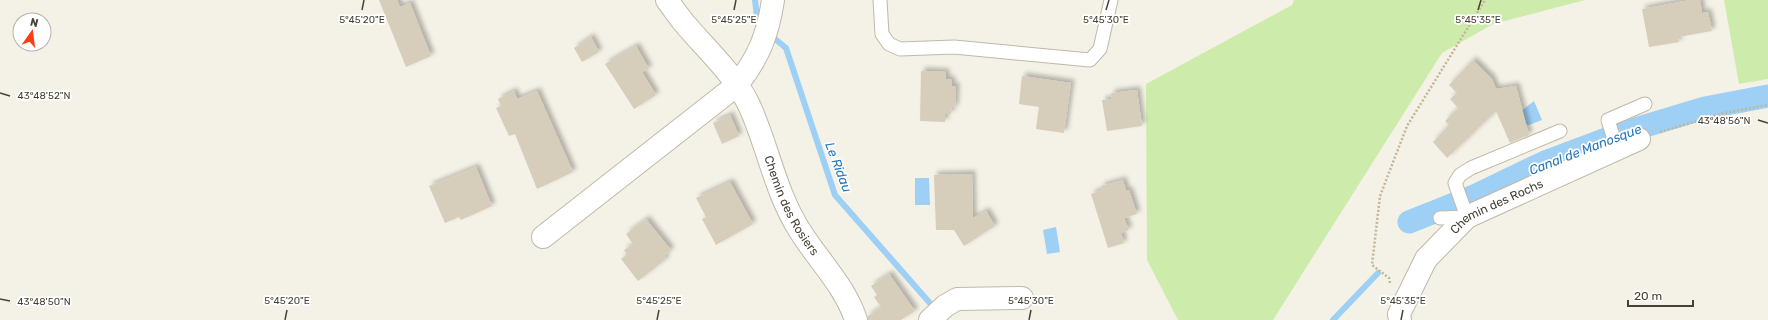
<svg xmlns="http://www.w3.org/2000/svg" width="1768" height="320" viewBox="0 0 1768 320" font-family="Rubik,sans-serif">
<defs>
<filter id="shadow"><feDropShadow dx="3.5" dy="-3.5" stdDeviation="2" flood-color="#0004"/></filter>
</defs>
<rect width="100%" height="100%" fill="#f4f1e6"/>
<g fill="#cdecac">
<path d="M1294 0H1585L1493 24 1442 53 1273 320H1178L1147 260 1146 84 1292 5Z"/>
<path d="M1724 0H1768V79L1739 84Z"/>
</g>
<g fill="#9ecff5">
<path d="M1534 101 1542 120 1529 125 1523 124 1521 111Z"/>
<path d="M915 178H929L930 205H915Z"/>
<path d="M1056 227 1060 252 1047 254 1043 230Z"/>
</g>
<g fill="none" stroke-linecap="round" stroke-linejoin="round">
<g stroke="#9ecff5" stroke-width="6">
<path d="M755 0 758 25 762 28"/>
<path d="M769 34 786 48 835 195 936 310"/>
<path d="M1333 320 1378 273"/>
</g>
<path stroke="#9ecff5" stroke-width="23" d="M1409 222 1472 197 1545 162 1625 132 1705 108 1768 96"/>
</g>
<g fill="#d7cdbb" filter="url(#shadow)">
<path d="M379 0H397L400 7 410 3 431 56 406 67Z"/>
<path d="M1690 0H1700L1702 13 1708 12 1712 31 1678 37 1679 42 1649 47 1642 9Z"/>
<path d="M591 37 599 52 582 62 574 48Z"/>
<path d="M636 46 649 69 642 72 656 95 634 109 605 64Z"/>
<path d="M1473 60 1492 79 1496 89 1516 86 1529 135 1510 143 1496 111 1447 158 1433 142 1449 125 1445 121 1458 108 1450 99 1457 93 1449 85Z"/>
<path d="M921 71 946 72V79L952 80V86H956L955 108H952L951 114H945V122L920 121Z"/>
<path d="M1022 76 1071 83 1064 133 1036 129 1039 107 1019 104Z"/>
<path d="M1137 90 1142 126 1107 131 1102 100 1112 99 1111 93Z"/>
<path d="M514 91 517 99 537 91 573 172 537 189 515 134 509 136 496 108 501 106 498 99Z"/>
<path d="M730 115 739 136 722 144 713 123Z"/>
<path d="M476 167 492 206 461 220 459 217 445 223 429 186Z"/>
<path d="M972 174 973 218 986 211 995 226 964 246 954 230H936L934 175Z"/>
<path d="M1123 180 1126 191 1129 190 1137 214 1124 218 1129 230 1121 233 1124 243 1108 248 1091 194 1102 190 1101 186Z"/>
<path d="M730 182 753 224 716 245 702 219 706 217 696 198Z"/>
<path d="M646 219 671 250 664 256 666 259 638 281 621 259 627 254 624 250 633 244 626 234Z"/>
<path d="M889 274 915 311 901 320H868V316L881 307 874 297 877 295 871 286Z"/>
</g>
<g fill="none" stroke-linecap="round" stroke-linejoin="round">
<g stroke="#c1b9a8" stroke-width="15">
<g id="lane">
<path d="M880 0 882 34 889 44 900 49 954 47 1090 60 1100 49 1111 0"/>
<path d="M1617 149 1608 120 1645 104"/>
<path d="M1440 218 1467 217 1455 183 1460 175 1471 168 1560 131"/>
</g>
</g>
<g stroke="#c1b9a8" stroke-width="24">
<g id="street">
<path id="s1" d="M667 0C673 8 679 17 685 24 707 50 734 74 749 105 768 146 775 192 800 231 818 260 845 286 856 320"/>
<path d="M543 237 737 85C759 57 768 34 773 0"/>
<path d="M930 320 945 306 957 299 1022 298"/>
<path id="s2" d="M1400 320 1399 314 1426 259 1467 217 1639 139"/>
</g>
</g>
<g stroke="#c3b598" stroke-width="2.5" stroke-dasharray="2 2" stroke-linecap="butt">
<path d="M1660 132 1724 113 1768 105"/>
<path d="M1390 283 1389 278 1372 265 1380 196 1407 126 1485 0"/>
</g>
<use href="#lane" stroke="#fff" stroke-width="13"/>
<use href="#street" stroke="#fff" stroke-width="22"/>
</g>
<path fill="none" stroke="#484135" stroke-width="1.5" d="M362 10 364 0M734 10 736 0M1106 10 1109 0M1478 10 1481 0M0 93 10 96M1758 120 1768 123M0 299 10 301M285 320 287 310M657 320 659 310M1029 320 1031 310M1401 320 1403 310"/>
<g text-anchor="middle" stroke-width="3.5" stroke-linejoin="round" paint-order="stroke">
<g font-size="12" fill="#484135" stroke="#fff">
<text dy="4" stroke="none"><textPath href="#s1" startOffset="243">Chemin des Rosiers</textPath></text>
<text dy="4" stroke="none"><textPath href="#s2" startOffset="157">Chemin des Rochs</textPath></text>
</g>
<g font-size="13" font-style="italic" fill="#2678bc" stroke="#fff">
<text transform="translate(1585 149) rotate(-21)" y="5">Canal de Manosque</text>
<text transform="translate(839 167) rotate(69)" y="5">Le Ridau</text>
</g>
</g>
<g font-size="10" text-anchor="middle" fill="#484135" stroke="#fff" stroke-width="3.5" stroke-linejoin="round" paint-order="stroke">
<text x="362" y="23">5°45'20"E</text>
<text x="734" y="23">5°45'25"E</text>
<text x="1106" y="23">5°45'30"E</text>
<text x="1478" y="23">5°45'35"E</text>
<text x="44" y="99">43°48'52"N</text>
<text x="1724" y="124">43°48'56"N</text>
<text x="287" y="304">5°45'20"E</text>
<text x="659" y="304">5°45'25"E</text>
<text x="1031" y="304">5°45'30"E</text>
<text x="1403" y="304">5°45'35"E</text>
<text x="44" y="305">43°48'50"N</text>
</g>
<g transform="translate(32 32) rotate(14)"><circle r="19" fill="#ffffff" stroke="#b6b3ae"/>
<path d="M0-3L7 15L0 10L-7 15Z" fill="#ff3d13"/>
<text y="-6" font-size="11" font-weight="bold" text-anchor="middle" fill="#484135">N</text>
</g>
<path d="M1628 300v6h65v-6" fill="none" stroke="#484135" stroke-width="2"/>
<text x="1634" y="300" font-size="12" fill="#484135" stroke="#ffffff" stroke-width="3" paint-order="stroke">20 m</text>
</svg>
